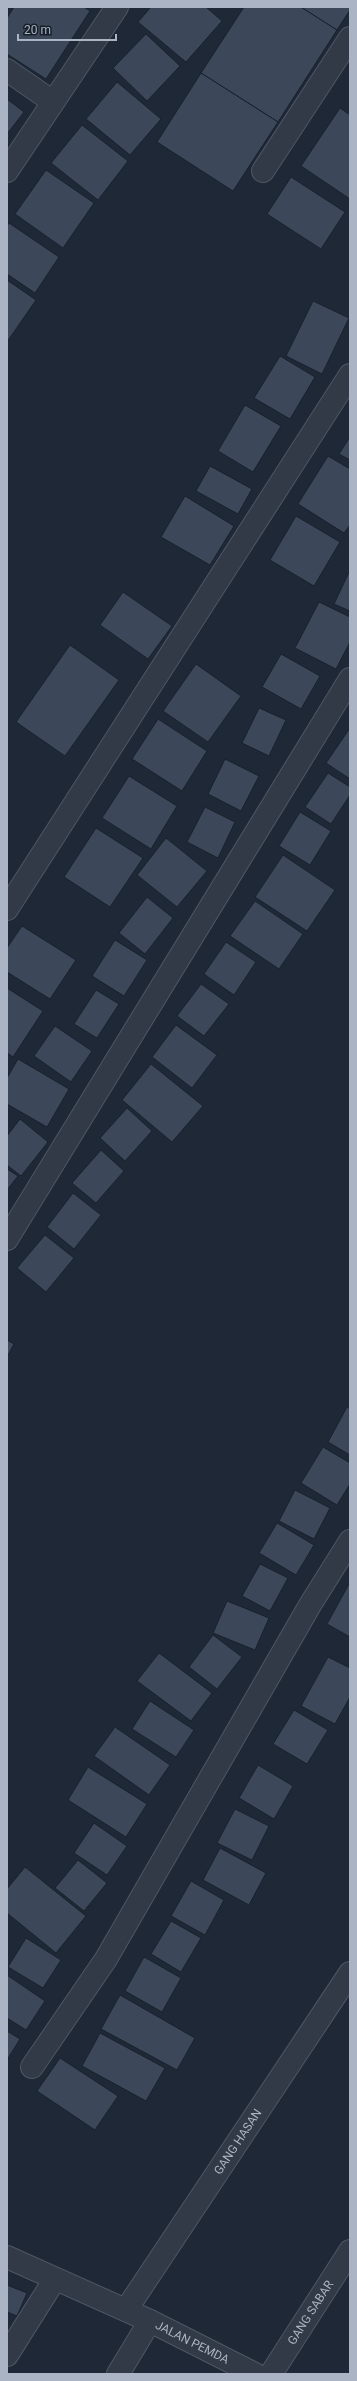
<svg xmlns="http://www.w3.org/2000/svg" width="357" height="2381" viewBox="0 0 357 2381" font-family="Roboto,sans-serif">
<rect width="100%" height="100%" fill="#1e2836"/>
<g fill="#3c4859" stroke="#19212c">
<path d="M14 7H84L90 11 46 79 7 54V18Z"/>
<path d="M151 7H206L222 21 186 62 138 22Z"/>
<path d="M244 7H301L337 30 278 122 201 73Z"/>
<path d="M301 7H350V10L337 30Z"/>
<path d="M146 34 180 66 147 101 113 68Z"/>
<path d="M201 73 278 122 233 191 157 142Z"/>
<path d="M117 82 161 119 130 155 86 119Z"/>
<path d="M7 99 24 112 7 134Z"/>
<path d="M340 108 350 115V199L301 166Z"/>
<path d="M82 125 128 161 98 200 51 163Z"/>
<path d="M46 170 94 203 63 248 15 214Z"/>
<path d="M291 177 345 212 321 249 267 214Z"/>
<path d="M9 223 59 257 35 293 7 274V226Z"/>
<path d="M7 280 36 300 7 342Z"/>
<path d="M313 301 349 318 322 374 286 356Z"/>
<path d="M280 356 315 377 290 419 254 398Z"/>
<path d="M245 405 281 426 253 472 218 451Z"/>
<path d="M350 437V460L339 454Z"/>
<path d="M328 456 350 469V525L344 533 298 504Z"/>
<path d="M210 466 252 489 238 514 196 491Z"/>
<path d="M185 496 234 526 210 565 161 537Z"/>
<path d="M296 516 340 542 314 586 270 560Z"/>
<path d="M350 570V611L334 604Z"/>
<path d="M123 592 172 626 148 659 100 625Z"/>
<path d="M319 602 350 617V642L336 669 295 648Z"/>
<path d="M70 645 119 680 65 756 16 722Z"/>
<path d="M281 654 320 676 301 709 262 687Z"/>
<path d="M196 664 241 696 208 742 163 711Z"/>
<path d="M259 708 286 720 269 756 242 743Z"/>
<path d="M158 719 207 751 182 791 132 759Z"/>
<path d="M350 728V779L326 763Z"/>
<path d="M225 759 259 776 241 811 208 794Z"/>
<path d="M328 773 350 787V795L331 824 305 807Z"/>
<path d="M129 776 177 806 151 849 102 818Z"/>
<path d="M205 807 235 822 218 858 187 842Z"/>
<path d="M300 812 331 831 310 865 279 846Z"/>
<path d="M96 828 143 858 110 907 64 877Z"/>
<path d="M166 838 207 871 177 907 137 875Z"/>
<path d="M283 855 335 890 307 931 255 897Z"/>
<path d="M147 897 173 918 145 954 119 933Z"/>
<path d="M255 901 303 934 279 969 230 936Z"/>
<path d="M22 926 76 960 50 999 7 972V948Z"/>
<path d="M115 940 147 960 124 996 92 976Z"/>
<path d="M226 942 256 962 234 995 204 974Z"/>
<path d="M201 984 229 1004 204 1036 177 1016Z"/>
<path d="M7 988 43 1011 13 1057 7 1053Z"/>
<path d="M96 990 119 1004 97 1038 74 1024Z"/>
<path d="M176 1025 217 1055 192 1088 152 1057Z"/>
<path d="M55 1026 92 1051 71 1082 34 1056Z"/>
<path d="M18 1059 69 1089 47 1127 7 1104V1078Z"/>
<path d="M151 1064 203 1106 172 1142 122 1100Z"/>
<path d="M127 1108 152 1131 125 1161 100 1138Z"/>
<path d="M20 1119 48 1142 21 1176 7 1165V1136Z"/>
<path d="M101 1150 124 1171 96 1203 72 1183Z"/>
<path d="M7 1169 18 1176 7 1190Z"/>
<path d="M73 1193 101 1215 74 1249 47 1227Z"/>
<path d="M45 1235 74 1258 46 1292 17 1268Z"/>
<path d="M7 1340 14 1344 7 1357Z"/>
<path d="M347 1407 350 1409V1455L328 1442Z"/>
<path d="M323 1447 350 1463V1484L337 1505 301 1483Z"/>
<path d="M295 1490 330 1508 314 1539 279 1521Z"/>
<path d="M277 1523 314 1545 296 1575 259 1553Z"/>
<path d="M260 1564 288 1578 270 1611 242 1596Z"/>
<path d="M350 1582V1637L327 1624Z"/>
<path d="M227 1601 269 1618 255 1650 213 1633Z"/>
<path d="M213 1635 242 1657 217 1689 189 1667Z"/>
<path d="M159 1653 212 1693 191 1721 137 1681Z"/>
<path d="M328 1657 350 1668V1697L335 1724 301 1706Z"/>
<path d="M150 1701 194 1730 176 1757 132 1729Z"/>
<path d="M294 1710 328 1730 307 1764 273 1744Z"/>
<path d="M115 1727 170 1765 149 1795 94 1756Z"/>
<path d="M258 1765 293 1786 274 1819 239 1798Z"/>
<path d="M88 1767 147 1804 126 1837 68 1800Z"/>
<path d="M235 1809 269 1826 252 1860 217 1843Z"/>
<path d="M94 1823 127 1846 107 1875 74 1853Z"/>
<path d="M220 1848 266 1873 249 1905 203 1880Z"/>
<path d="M78 1860 107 1883 84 1911 55 1888Z"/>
<path d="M25 1867 86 1916 56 1953 7 1913V1889Z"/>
<path d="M191 1881 224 1900 205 1935 171 1916Z"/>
<path d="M171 1921 201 1938 181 1972 151 1954Z"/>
<path d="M26 1938 61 1960 43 1988 8 1967Z"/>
<path d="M144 1957 181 1978 162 2012 125 1991Z"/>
<path d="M7 1975 45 2001 26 2030 7 2018Z"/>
<path d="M120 1995 195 2038 177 2070 101 2029Z"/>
<path d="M7 2031 20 2039 7 2060Z"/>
<path d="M100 2033 165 2068 146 2101 82 2066Z"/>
<path d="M60 2058 118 2096 95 2130 37 2091Z"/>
<path d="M7 2285 27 2293 17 2316 7 2312Z"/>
</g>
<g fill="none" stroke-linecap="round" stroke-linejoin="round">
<g stroke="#4f5765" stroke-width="24">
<g id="minor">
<path d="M7 70 53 102"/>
<path d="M7 171 117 7"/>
<path d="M263 171 350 38"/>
<path d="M7 909 350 375"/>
<path d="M7 1239 350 679"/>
<path d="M32 2067 106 1959 310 1605 350 1541"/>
<path id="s1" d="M126 2310 350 1973"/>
<path d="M7 2355 55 2279"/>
<path d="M118 2374 150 2321"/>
<path id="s2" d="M271 2374 350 2251"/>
</g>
</g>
<g stroke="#4f5765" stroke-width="24">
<g id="tertiary">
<path id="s3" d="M7 2257 150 2321 255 2374"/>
</g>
</g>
<use href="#minor" stroke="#313a46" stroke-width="22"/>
<use href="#tertiary" stroke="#313a46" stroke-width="22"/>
</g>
<g text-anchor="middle" stroke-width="3.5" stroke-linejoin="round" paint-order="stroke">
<g font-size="12" fill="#abb4c4" stroke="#171f2a">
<text dy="4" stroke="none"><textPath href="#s1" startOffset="202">GANG HASAN</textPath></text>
<text dy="4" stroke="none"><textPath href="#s2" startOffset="73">GANG SABAR</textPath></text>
<text dy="4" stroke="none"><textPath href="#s3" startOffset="204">JALAN PEMDA</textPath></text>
</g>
</g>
<rect width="357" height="2381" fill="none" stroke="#abb4c4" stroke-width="16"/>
<path d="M18 34v6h98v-6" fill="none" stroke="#abb4c4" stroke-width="2"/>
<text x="24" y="34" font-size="12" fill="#abb4c4" stroke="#171f2a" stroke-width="3" paint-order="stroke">20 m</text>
</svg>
